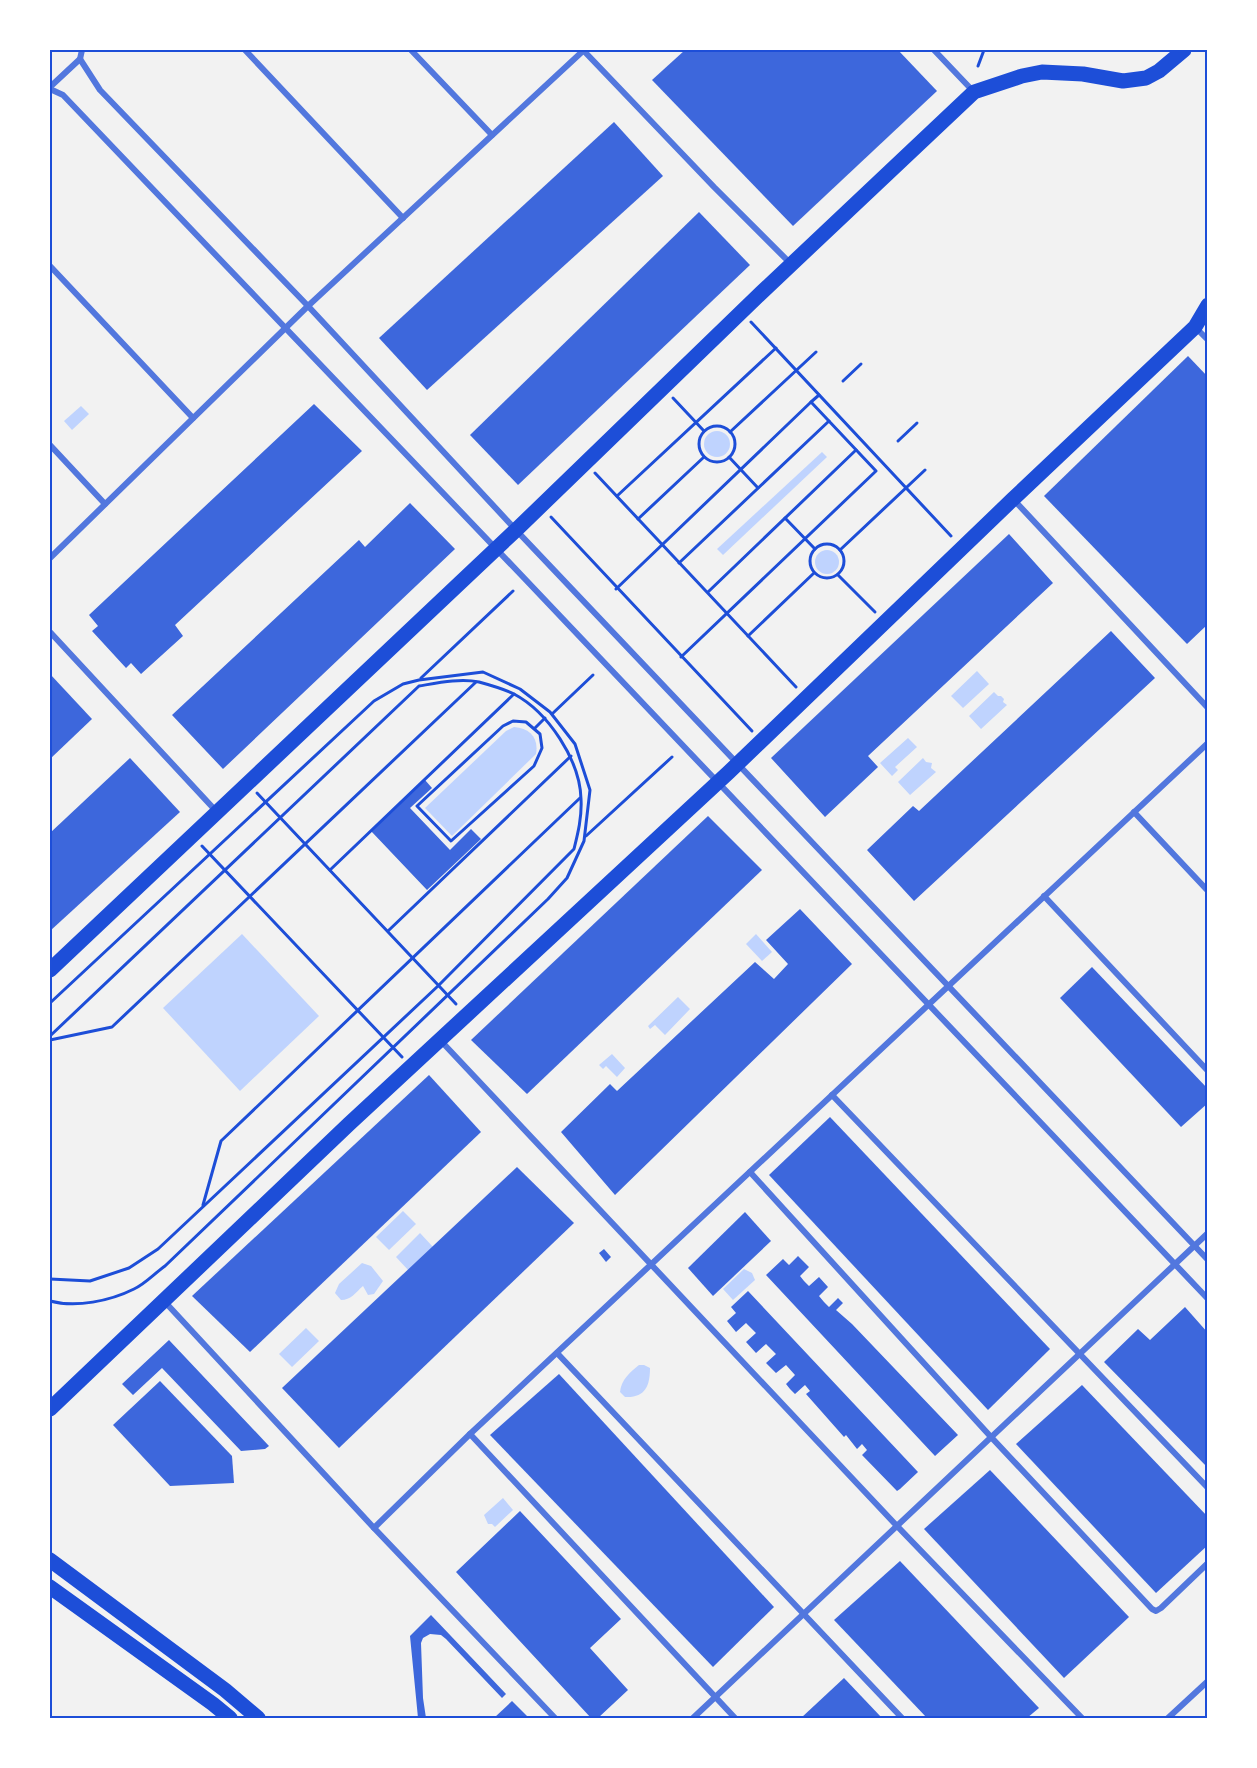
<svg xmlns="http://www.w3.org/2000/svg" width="1257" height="1768" viewBox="0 0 1257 1768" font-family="'Titillium Web',sans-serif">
<rect width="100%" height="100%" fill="#f2f2f2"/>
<g fill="#bfd3fe">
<path d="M81 406 89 414 72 430 64 421Z"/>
<circle cx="717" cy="444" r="13"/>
<path d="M822 452 827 457 723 555 717 549Z"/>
<circle cx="827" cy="562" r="12"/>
<path d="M977 671 989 684 963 708 951 696Z"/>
<path d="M994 692 998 696H1001L1004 699 1003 702 1007 705 981 729 969 716Z"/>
<path d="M514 727C530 728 539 738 536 754L452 836 425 808 506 731Z"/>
<path d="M908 738 917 747 895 767 898 770 892 776 880 763Z"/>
<path d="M923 758 926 762 932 763 931 768 936 772 910 795 898 782Z"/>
<path d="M242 934 319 1016 240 1091 163 1008Z"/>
<path d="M756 934 772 952 762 961 746 944Z"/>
<path d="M678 997 690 1009 665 1035 655 1025 650 1029 648 1026Z"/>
<path d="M612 1054 625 1068 617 1077 606 1066 603 1069 599 1065Z"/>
<path d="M403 1211 416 1224 389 1250 376 1237Z"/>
<path d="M420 1233 433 1247 409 1271 396 1257Z"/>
<path d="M362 1263 371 1266 383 1281 374 1294 368 1295 363 1286C355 1293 351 1300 341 1300L335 1293 339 1284Z"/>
<path d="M744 1269 752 1273 755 1280 733 1300 723 1289Z"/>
<path d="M306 1328 319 1341 292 1367 279 1354Z"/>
<path d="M639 1365H644L650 1368C650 1386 645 1398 625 1397L620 1392C621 1380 630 1372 639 1365Z"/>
<path d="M503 1498 513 1510 495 1527 492 1524H488L484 1515Z"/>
</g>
<g fill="#3d67dc">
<path d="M685 50H898L937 91 793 226 652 80Z"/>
<path d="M614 122 663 176 427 390 379 338Z"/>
<path d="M699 212 750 265 518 485 470 435Z"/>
<path d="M1188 356 1208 377V624L1187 644 1044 496Z"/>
<path d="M314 404 362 451 175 625 183 636 141 674 131 663 126 668 92 631 98 626 89 615Z"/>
<path d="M410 503 455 549 223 769 172 715 359 540 365 547Z"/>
<path d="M1009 534 1053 583 868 756 878 767 825 817 771 758Z"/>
<path d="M1111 631 1155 678 914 901 867 850 913 806 919 811Z"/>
<path d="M50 674 92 719 50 759Z"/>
<path d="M130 758 180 812 50 931V833Z"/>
<path d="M425 780 432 788 410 808 450 850 471 829 481 839 427 890 371 831Z"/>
<path d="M708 816 762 870 527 1094 471 1040Z"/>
<path d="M800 909 852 964 615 1195 561 1132 610 1084 617 1091 755 962 774 979 788 964 766 940Z"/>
<path d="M1092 967 1208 1089V1103L1181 1127 1060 998Z"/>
<path d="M429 1075 481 1132 250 1352 192 1296Z"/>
<path d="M830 1117 1050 1349 988 1410 769 1175Z"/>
<path d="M517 1167 574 1223 339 1448 282 1388Z"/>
<path d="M745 1212 771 1241 713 1296 688 1268Z"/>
<path d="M604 1249 611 1257 606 1262 599 1253Z"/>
<path d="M798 1256 809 1267 800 1276 804 1281 809 1286 819 1277 828 1287 819 1296 824 1302 829 1307 838 1298 843 1303 836 1310 852 1324 958 1435 935 1456 766 1275 783 1259 789 1265Z"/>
<path d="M748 1291 918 1472 900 1489 897 1491 862 1455 867 1450 862 1444 857 1449 846 1435 844 1437 806 1394 810 1391 805 1385 795 1394 790 1389 786 1384 795 1375 786 1365 776 1373 766 1363 776 1354 766 1344 756 1353 746 1342 756 1333 746 1323 736 1332 727 1321 736 1313 731 1307Z"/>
<path d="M1185 1307 1208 1333V1468L1104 1362 1138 1329 1150 1340Z"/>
<path d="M169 1340 269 1446 265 1449 241 1451 162 1368 133 1395 122 1384Z"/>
<path d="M559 1374 774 1607 713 1667 490 1435Z"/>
<path d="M160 1381 232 1456 234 1483 170 1486 113 1425Z"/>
<path d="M1082 1385 1208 1517V1545L1156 1593 1016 1444Z"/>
<path d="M990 1470 1129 1617 1064 1678 924 1529Z"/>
<path d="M520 1511 621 1619 590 1648 628 1690 598 1718H591L456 1572Z"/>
<path d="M900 1561 1039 1708 1027 1718H927L834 1620Z"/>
<path d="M431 1615 489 1676 506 1694 502 1698 446 1639 441 1635 430 1634 423 1638 421 1643 423 1698 426 1718H418L410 1636Z"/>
<path d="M844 1678 882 1718H801Z"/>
<path d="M512 1701 529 1718H494Z"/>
</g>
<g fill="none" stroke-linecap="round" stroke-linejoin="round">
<g stroke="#1d4ed8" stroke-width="3">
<path d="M978 66 984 50"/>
<path d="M751 322 951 536"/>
<path d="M843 381 861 364"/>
<path d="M673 398 704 431"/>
<path d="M811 402 819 395"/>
<circle cx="717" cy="444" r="18"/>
<path d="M730 432 816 352"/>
<path d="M898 441 917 423"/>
<path d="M729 457 758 488"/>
<path d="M595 473 796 687"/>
<path d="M617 496 776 348"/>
<path d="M551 517 752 731"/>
<path d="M785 518 815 549"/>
<path d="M638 519 704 457"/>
<circle cx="827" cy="561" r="17"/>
<path d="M840 550 925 470"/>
<path d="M679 563 829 421"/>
<path d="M838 575 875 612"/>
<path d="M616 589 811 402 876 471 681 657"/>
<path d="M708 592 856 450"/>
<path d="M748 636 814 573"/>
<path d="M421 678 513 591"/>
<path d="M552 714 593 675"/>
<path d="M513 721 526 722 540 734 542 748 534 766 451 841 417 806 503 726Z"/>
<path d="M535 728 545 718"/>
<path d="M257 793 456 1004"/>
<path d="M586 836 672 757"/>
<path d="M202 846 402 1057"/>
<path d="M330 870 514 694"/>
<path d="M388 931 571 756"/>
<path d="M50 1003 374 701 403 684 419 680 483 672 520 689 550 712 575 744 590 790 584 841 567 878 548 899 165 1266C155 1273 145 1284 134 1289 110 1301 76 1308 50 1301"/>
<path d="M50 1036 419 686C437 683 460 678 479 682 490 685 504 689 514 694 548 712 580 760 581 799 582 817 578 833 574 849L438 986 158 1249 129 1268 90 1281 50 1279"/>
<path d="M50 1040 112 1027 476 682"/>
<path d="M203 1205 221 1141 580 798"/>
</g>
<g stroke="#5277de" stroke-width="6">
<path d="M245 50 403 218"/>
<path d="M411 50 492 135"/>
<path d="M583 50 714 187 791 264"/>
<path d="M934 50 973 91"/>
<path d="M80 59 100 90 308 306 516 530 1208 1260"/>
<path d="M50 87 80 59 82 50"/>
<path d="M50 89 63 95 525 579 1208 1299"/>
<path d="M50 266 193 418"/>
<path d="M1196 328 1208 340"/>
<path d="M50 445 105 504"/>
<path d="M1014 500 1208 708"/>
<path d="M50 558 308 306 584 50"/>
<path d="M50 632 216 811"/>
<path d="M1134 812 1208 891"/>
<path d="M1044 896 1208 1071"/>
<path d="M441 1041 897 1526 1082 1718"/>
<path d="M832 1095 1208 1488"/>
<path d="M750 1172 991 1437 1152 1609 1156 1611 1161 1608 1208 1563"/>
<path d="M165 1302 374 1528 555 1718"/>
<path d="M557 1353 902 1718"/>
<path d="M470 1434 735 1718"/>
<path d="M374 1528 470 1434 1208 743"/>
<path d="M693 1718 1208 1233"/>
<path d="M1168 1718 1208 1681"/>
</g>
<g stroke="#1d4ed8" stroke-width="15">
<path d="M50 970 516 530 761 293 974 92 1022 76 1042 72 1083 74 1123 81 1146 78 1159 71 1184 50"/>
<path d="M50 1409 349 1124 729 772 1013 499 1195 327 1208 305"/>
<path d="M50 1560 225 1690 258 1718"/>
<path d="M50 1587 213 1704 230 1718"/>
</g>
</g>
<rect width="1257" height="1768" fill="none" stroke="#ffffff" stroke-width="102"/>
<rect x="51" y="51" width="1155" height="1666" fill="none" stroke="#1d4ed8" stroke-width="2"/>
</svg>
